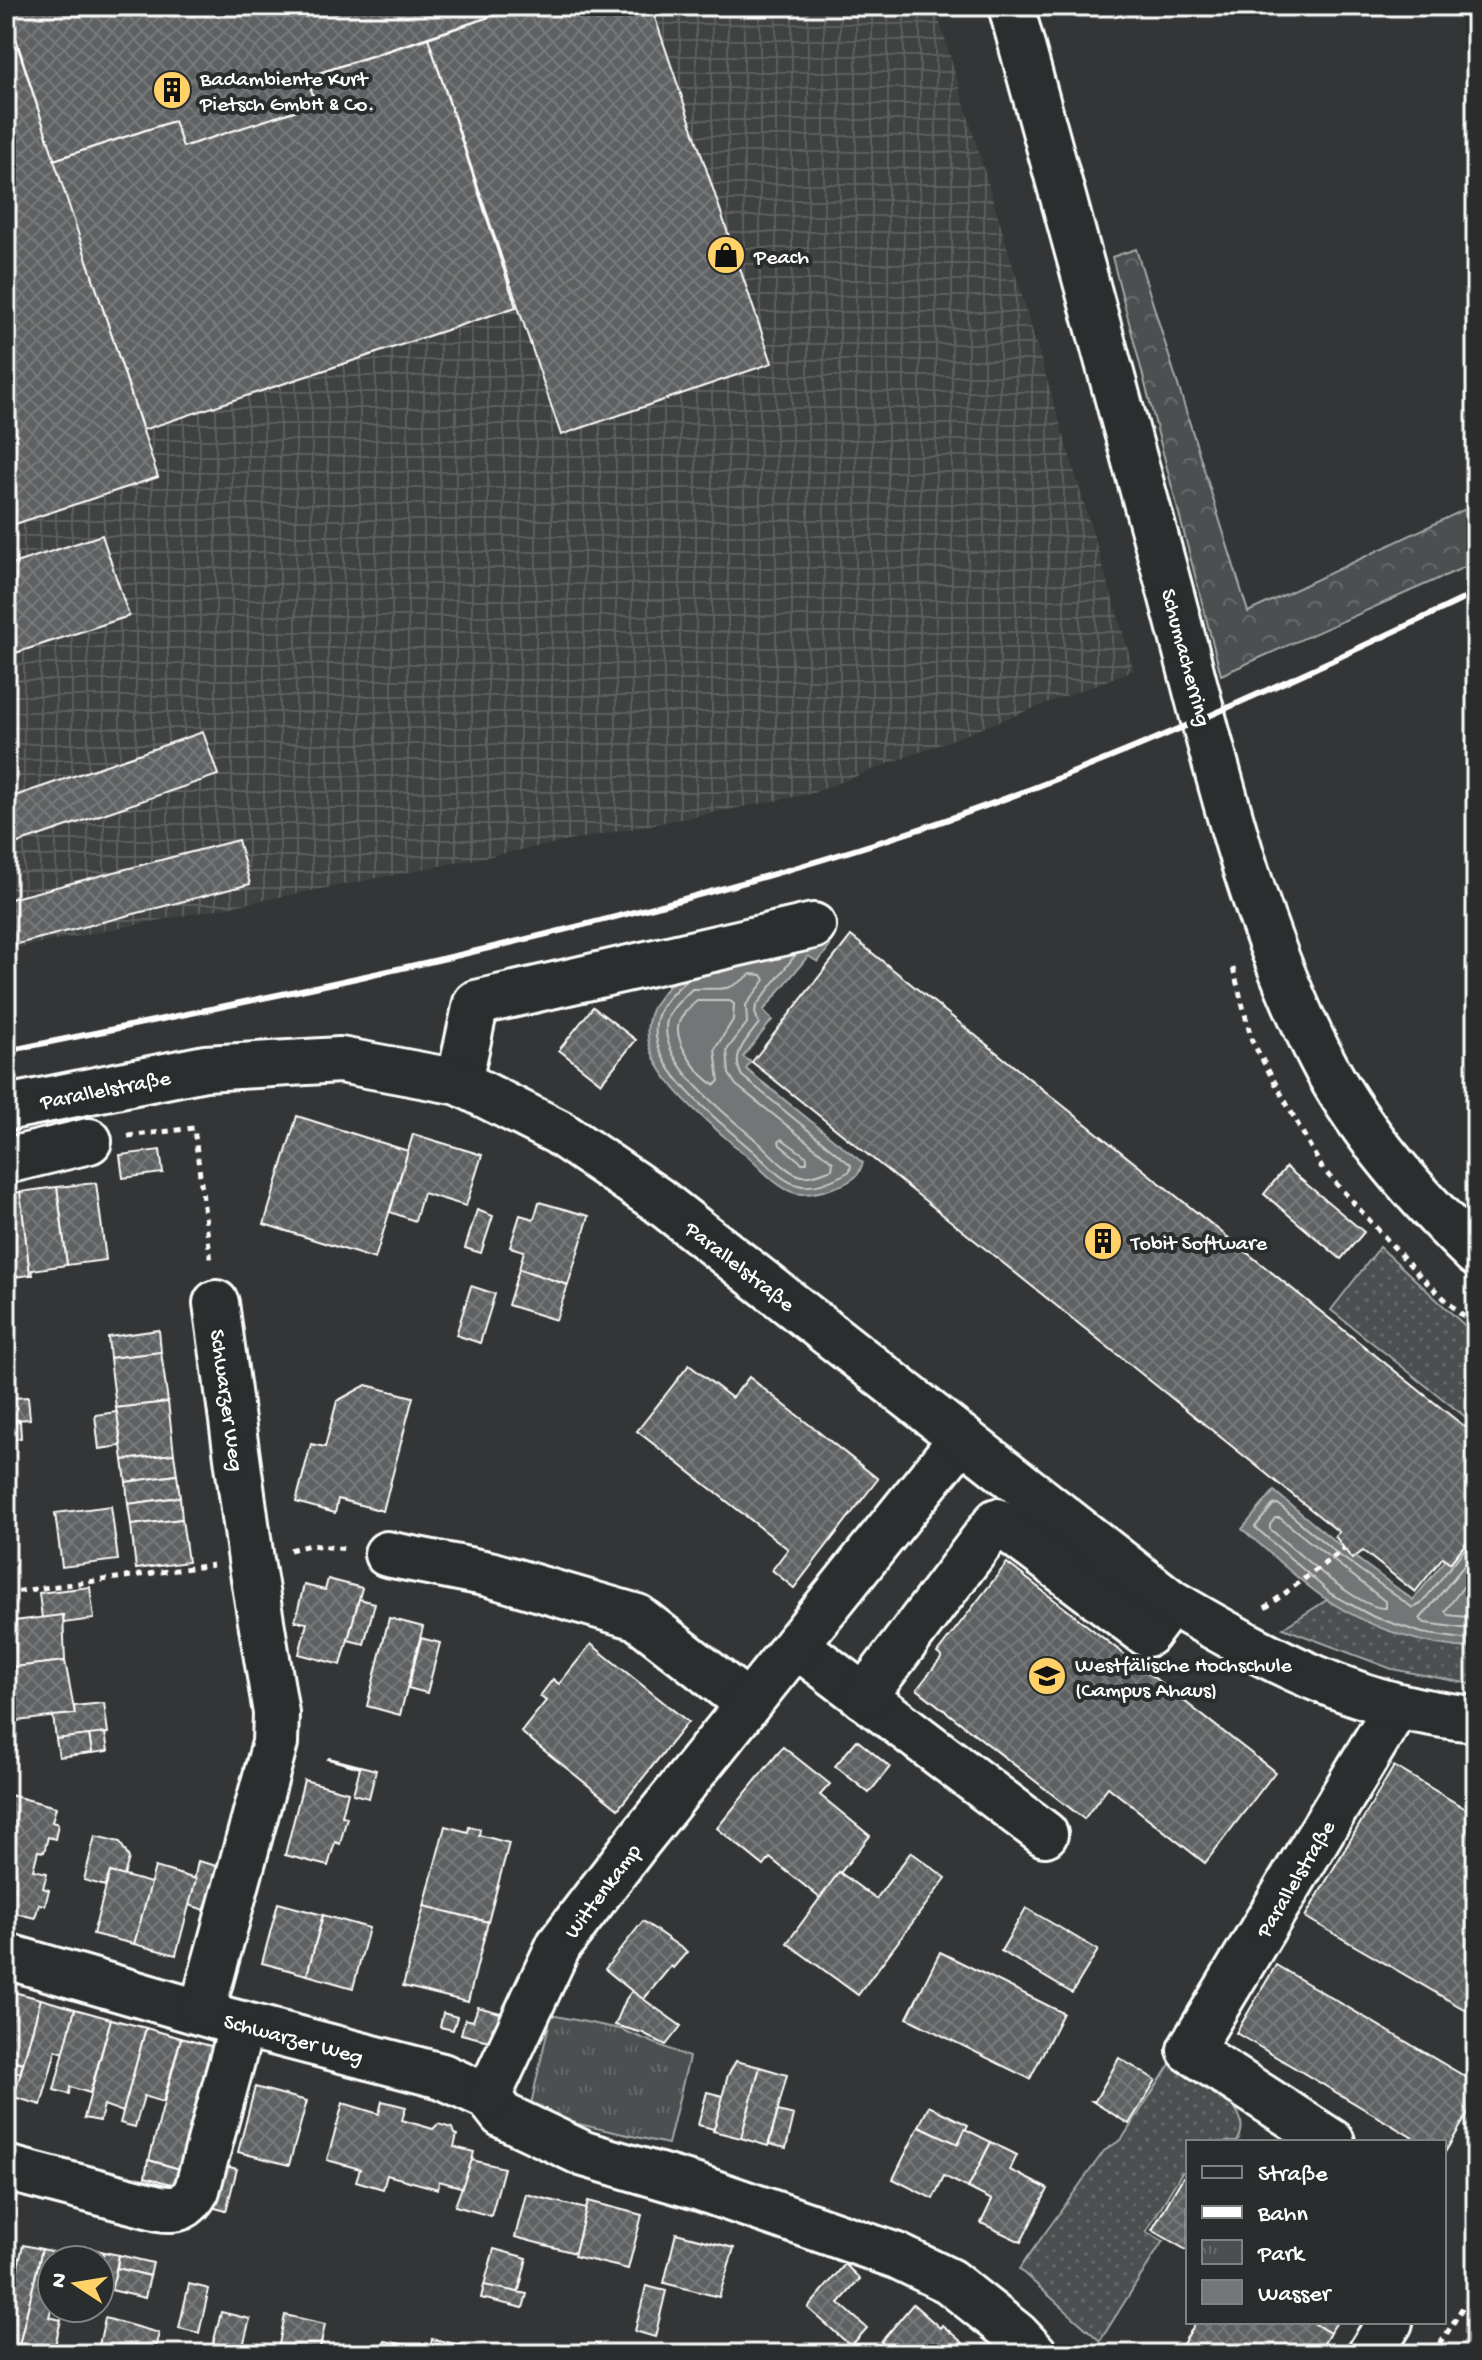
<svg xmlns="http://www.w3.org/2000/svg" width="1482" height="2360" viewBox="0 0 1482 2360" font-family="'Gochi Hand',sans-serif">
<defs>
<pattern id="industrial-grid" width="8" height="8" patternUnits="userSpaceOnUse" patternTransform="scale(2)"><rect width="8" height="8" fill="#404243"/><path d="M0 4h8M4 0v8" fill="none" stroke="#5d5e5f"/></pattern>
<pattern id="grass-dots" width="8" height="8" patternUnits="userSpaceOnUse" patternTransform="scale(2)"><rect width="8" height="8" fill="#4c4f50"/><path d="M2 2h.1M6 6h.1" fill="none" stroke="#67696a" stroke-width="1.8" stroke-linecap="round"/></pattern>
<pattern id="forest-crowns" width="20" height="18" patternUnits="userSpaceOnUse" patternTransform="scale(2)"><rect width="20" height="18" fill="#4c4f50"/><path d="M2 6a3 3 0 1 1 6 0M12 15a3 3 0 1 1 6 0" fill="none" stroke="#67696a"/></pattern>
<pattern id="park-tufts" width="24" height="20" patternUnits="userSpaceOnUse" patternTransform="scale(2)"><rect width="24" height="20" fill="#4c4f50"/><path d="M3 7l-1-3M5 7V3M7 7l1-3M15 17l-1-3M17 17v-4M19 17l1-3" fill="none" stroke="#67696a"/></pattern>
<pattern id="building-cross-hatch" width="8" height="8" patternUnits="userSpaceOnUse" patternTransform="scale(2)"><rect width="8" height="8" fill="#5f6162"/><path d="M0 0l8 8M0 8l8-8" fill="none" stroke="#77797a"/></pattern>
</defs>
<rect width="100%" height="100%" fill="#333536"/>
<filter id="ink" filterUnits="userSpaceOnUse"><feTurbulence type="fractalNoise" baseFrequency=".0125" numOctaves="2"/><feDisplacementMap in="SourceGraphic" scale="16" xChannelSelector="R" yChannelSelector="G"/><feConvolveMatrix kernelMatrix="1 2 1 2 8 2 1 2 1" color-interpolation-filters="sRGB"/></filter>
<g filter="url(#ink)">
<path fill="url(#industrial-grid)" d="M6 6H935L1134 670 810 794 6 950Z"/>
<g fill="url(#grass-dots)" stroke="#a6a7a8" stroke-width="2">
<path d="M1380 1247 1476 1336V1413L1468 1419 1331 1310Z"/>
<path d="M1327 1600C1374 1626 1421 1647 1476 1648V1685L1392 1669 1283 1628Z"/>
<path d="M1170 2064C1196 2079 1259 2104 1237 2142H1188V2175L1182 2172 1146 2232 1163 2241 1100 2341 1019 2269 1104 2151 1122 2139Z"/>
</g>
<path fill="url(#forest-crowns)" stroke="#a6a7a8" stroke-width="2" d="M1136 249 1248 612 1476 504V562L1221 675 1112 257Z"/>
<path fill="url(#park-tufts)" stroke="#a6a7a8" stroke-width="2" d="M551 2015 620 2029 689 2057 668 2144 529 2113Z"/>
<g fill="#737576" stroke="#abacad" stroke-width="2">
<path d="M819 938 830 946 818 962 808 956 763 1011 772 1020 743 1057 751 1062 746 1069 863 1163C861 1167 860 1171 858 1174 849 1186 809 1197 795 1193 777 1188 761 1168 747 1156 714 1127 640 1072 648 1023 651 1000 671 984 687 969L719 973 726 970 743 957Z"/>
<path d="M1274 1491 1344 1549 1413 1600 1476 1522V1648C1425 1647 1372 1629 1329 1601 1298 1581 1270 1552 1242 1529Z"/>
</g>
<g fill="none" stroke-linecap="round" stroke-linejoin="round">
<g stroke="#c7c8c8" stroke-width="2">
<path d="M751 974 762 975 765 980 746 1005 747 1023 727 1050 729 1074 736 1085 833 1162 832 1169C823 1172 811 1178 802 1176 786 1173 770 1152 758 1142 729 1116 667 1071 666 1029 665 1012 681 1000 692 989 722 987 724 995 751 974Z"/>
<path d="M687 979C674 992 658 1005 656 1024 649 1070 723 1124 754 1152 767 1163 781 1181 798 1185 814 1190 836 1179 850 1171L851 1165 742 1076C730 1054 746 1041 759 1023L755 1013 756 1006 796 954"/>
<path d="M697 1001H730L734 1004 733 1020 715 1049 719 1081 715 1085C700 1077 676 1046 678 1027 679 1016 689 1008 697 1001Z"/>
<path d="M782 1139 807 1157V1163H802L780 1145 779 1141Z"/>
<path d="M1275 1518H1280L1386 1602V1608C1360 1611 1293 1548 1270 1529V1525Z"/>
<path d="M1476 1535 1421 1604 1413 1608 1339 1555 1278 1504 1273 1505 1255 1527 1331 1594 1374 1617 1422 1633 1476 1641"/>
<path d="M1476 1551 1420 1619 1425 1623 1476 1630"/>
<path d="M1476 1570 1445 1611 1448 1615 1476 1618"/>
</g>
</g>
<g fill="url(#building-cross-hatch)" stroke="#fff" stroke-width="2">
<path d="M6 6H522L307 77 316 104 183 147 174 121 54 160Z"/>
<path d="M522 6H651L772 363 561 435 428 38Z"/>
<path d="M6 11 158 477 6 527Z"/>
<path d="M428 38 516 307 143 430 54 160 174 121 183 147 316 104 307 77Z"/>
<path d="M102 535 129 616 6 656V566Z"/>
<path d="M203 732 218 775 6 847V799Z"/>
<path d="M238 840 250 884 6 947V900Z"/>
<path d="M851 936 1465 1427 1476 1419V1515L1474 1518 1476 1531 1450 1563 1443 1557 1415 1592 1363 1551 1352 1559 1335 1536 1339 1532 752 1062Z"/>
<path d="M593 1007 636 1040 601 1083 559 1050Z"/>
<path d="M297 1116 408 1151 375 1259 264 1224Z"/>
<path d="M413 1134 482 1155 466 1206 423 1193 415 1221 390 1212Z"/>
<path d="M160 1150 163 1173 123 1178 120 1155Z"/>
<path d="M1286 1167 1364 1232 1341 1259 1264 1194Z"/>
<path d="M96 1183 106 1260 67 1265 57 1187Z"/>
<path d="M57 1187 67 1265 32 1270 33 1275H30L20 1192Z"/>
<path d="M20 1192 30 1275 6 1278V1193Z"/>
<path d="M539 1202 589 1216 568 1285 519 1269 524 1251 510 1247 520 1215 534 1219Z"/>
<path d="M477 1210 493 1216 481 1253 465 1248Z"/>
<path d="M519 1269 568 1285 556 1320 508 1305Z"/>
<path d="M471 1286 495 1294 480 1343 456 1335Z"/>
<path d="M159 1330 161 1352 110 1358 108 1337Z"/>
<path d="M161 1352 168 1402 116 1408 110 1358Z"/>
<path d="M689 1365 732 1398 749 1377 878 1479 794 1588 772 1570 788 1549 637 1431Z"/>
<path d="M366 1385 413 1397 383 1511 338 1499 335 1513 296 1502 311 1444 325 1447 337 1401Z"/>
<path d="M28 1397 30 1419 14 1420 12 1398Z"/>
<path d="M168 1402 174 1454 123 1460 116 1408Z"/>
<path d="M117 1412 121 1446 99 1449 95 1415Z"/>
<path d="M20 1421 21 1438 6 1440V1423Z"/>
<path d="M174 1454 177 1475 126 1482 123 1460Z"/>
<path d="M177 1475 180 1497 128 1504 126 1482Z"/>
<path d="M180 1497 182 1519 131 1525 128 1504Z"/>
<path d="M111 1506 118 1560 62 1567 55 1513Z"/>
<path d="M182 1519 188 1562 136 1569 131 1525Z"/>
<path d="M1007 1563 1275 1772 1205 1863 1108 1787 1084 1819 917 1689 942 1657 937 1653Z"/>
<path d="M328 1579 362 1588 341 1665 299 1654 307 1623 295 1621 304 1585 325 1590Z"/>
<path d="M90 1587 94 1619 64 1623 63 1615 42 1618 39 1593Z"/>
<path d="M359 1599 375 1603 364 1644 348 1640Z"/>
<path d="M63 1615 65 1661 6 1668V1622Z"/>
<path d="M389 1618 423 1627 400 1715 367 1706Z"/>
<path d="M421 1638 440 1643 427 1693 408 1688Z"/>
<path d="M591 1644 688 1722 618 1809 521 1732 546 1701 540 1696 553 1679 559 1684Z"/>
<path d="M65 1661 75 1714 10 1722 6 1668Z"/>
<path d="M104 1703 108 1733 56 1739 53 1716 75 1714 74 1706Z"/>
<path d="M105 1733 108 1751 92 1753 89 1735Z"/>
<path d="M89 1735 92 1753 59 1757 56 1739Z"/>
<path d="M857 1740 890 1767 869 1793 835 1766Z"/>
<path d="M783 1747 830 1784 820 1795 870 1836 820 1898 770 1858 764 1866 717 1828Z"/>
<path d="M329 1758 376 1770 369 1798 353 1794 360 1768 328 1759Z"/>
<path d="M1394 1766 1471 1812 1476 1811V2016L1305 1917Z"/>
<path d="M304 1780 348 1792 342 1816 347 1817 340 1844 335 1842 328 1866 285 1855Z"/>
<path d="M6 1794 56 1807 52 1822 58 1824 55 1839 48 1837 44 1852 38 1851 33 1870 47 1873 43 1888 49 1890 45 1905 39 1904 35 1918 6 1911Z"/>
<path d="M445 1826 468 1832 469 1827 480 1829 479 1835 509 1843 488 1922 424 1906Z"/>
<path d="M95 1836 120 1842 129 1858 124 1876 110 1872 105 1886 84 1880Z"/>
<path d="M911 1852 946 1878 858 1995 787 1943 839 1872 876 1899Z"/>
<path d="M198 1861 217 1866 205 1910 189 1905Z"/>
<path d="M155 1867 196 1879 176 1955 134 1944Z"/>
<path d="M110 1872 151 1883 134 1944 93 1934Z"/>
<path d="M278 1903 323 1915 307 1975 262 1963Z"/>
<path d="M424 1906 488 1922 468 2002 403 1986Z"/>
<path d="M1026 1908 1098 1950 1072 1993 1001 1951Z"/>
<path d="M323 1915 369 1928 353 1988 307 1975Z"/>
<path d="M643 1921 687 1952 673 1968 671 1966 643 2000 605 1969Z"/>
<path d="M940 1952 1063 2013 1030 2079 907 2018Z"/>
<path d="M1276 1965 1476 2083V2100L1444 2154V2142H1420L1236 2033Z"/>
<path d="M6 1990 41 1999 23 2063 6 2059Z"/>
<path d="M632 1991 681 2026 666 2045 643 2033 615 2025 626 1999Z"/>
<path d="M41 1999 75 2009 64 2053 56 2050 41 2105 14 2097Z"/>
<path d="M478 2007 504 2014 501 2029 493 2027 489 2041 461 2034 465 2019 473 2021Z"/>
<path d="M75 2009 111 2019 90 2093 70 2087 69 2094 54 2090Z"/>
<path d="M443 2013 457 2017 453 2030 440 2027Z"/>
<path d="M111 2019 146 2028 123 2112 104 2105 100 2121 84 2118Z"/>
<path d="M146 2028 181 2038 163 2102 144 2096 135 2127 120 2123Z"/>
<path d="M181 2038 218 2048 183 2170 149 2160Z"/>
<path d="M1119 2058 1156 2080 1129 2124 1092 2101H1095Z"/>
<path d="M6 2059 23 2063 20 2073 6 2069Z"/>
<path d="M736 2061 760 2067 741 2138 713 2131 728 2075Z"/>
<path d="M760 2067 787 2075 768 2146 741 2138Z"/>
<path d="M255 2087 307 2101 289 2165 238 2152Z"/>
<path d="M707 2092 723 2096 714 2129 698 2125Z"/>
<path d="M382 2101 406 2107 402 2120 433 2129 438 2124 452 2128 454 2134 457 2135 454 2147 474 2152 464 2188 439 2181 438 2189 387 2175 383 2189 356 2181 360 2169 327 2160 343 2103 379 2114Z"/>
<path d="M929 2106 968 2125 958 2144 919 2126Z"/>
<path d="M778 2111 794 2115 786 2148 769 2144Z"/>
<path d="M919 2126 958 2144 965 2129 991 2142 968 2188 944 2176 933 2199 893 2179Z"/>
<path d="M991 2142 1017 2155 1010 2170 1048 2189 1021 2242 981 2223 992 2200 968 2188Z"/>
<path d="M148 2160 183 2170 179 2186 145 2177Z"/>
<path d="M472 2160 504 2168 491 2216 455 2206Z"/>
<path d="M219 2164 237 2169 226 2211 208 2206Z"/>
<path d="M1183 2177 1188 2180V2251L1152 2230Z"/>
<path d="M6 2178 20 2181 11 2219 6 2218Z"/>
<path d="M526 2194 586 2209 575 2253 515 2237Z"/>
<path d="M588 2201 642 2215 628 2269 574 2256Z"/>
<path d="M676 2233 734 2248 719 2297 664 2283Z"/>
<path d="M23 2245 42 2249 17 2354 6 2351V2307L9 2301 6 2300 12 2275H16Z"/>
<path d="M86 2247 104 2252 100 2265V2260H83Z"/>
<path d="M42 2249 76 2257V2260H52V2306L49 2317 61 2320 53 2354H17Z"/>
<path d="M494 2249 527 2258 518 2294 484 2285Z"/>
<path d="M104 2252 119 2255 112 2289 100 2286V2265Z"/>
<path d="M119 2255 153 2263 150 2276 117 2268Z"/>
<path d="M845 2264 860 2279 839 2303 867 2328 851 2346 808 2308Z"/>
<path d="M117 2268 150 2276 145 2298 111 2290Z"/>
<path d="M189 2284 209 2289 199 2333 179 2328Z"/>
<path d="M484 2285 527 2294 523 2308 481 2298Z"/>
<path d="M646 2286 666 2291 655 2337 635 2331Z"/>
<path d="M913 2304 940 2328 942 2325 963 2343 953 2354H895L881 2342Z"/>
<path d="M221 2312 250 2319 241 2354 211 2352Z"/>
<path d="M285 2315 325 2324 319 2353 324 2354H277Z"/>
<path d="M105 2318 159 2333 154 2354H97Z"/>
<path d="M1196 2322H1312L1330 2333 1318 2354H1177Z"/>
<path d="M1312 2322H1337L1330 2333Z"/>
<path d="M432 2339 466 2346 464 2354H428Z"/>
<path d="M385 2341 412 2346 410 2354H382Z"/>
<path d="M192 2348 211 2352 219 2354H190Z"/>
</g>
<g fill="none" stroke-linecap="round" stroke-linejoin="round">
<g stroke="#fff" stroke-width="50">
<g id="minor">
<path d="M459 1082 476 1003 813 926"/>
<path d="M6 1161 89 1141"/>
<path d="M387 1554 489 1574 637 1617 748 1704"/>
<path d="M796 1645 1045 1834"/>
<path d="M864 1697 997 1521 1147 1634 1171 1602"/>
<path d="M6 1956 226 2020 442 2076 488 2097 502 2115 584 2154 697 2187 897 2256 949 2281 1016 2334 1035 2354"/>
<path d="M202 2011 275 1743 276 1713 251 1560 216 1303"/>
<path d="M488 2097 559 1945 639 1840 962 1438"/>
<path d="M1332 2142 1190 2050 1397 1706"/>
<path d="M6 2168 159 2208C178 2211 187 2208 197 2190L242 2024"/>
<path d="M1370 2354 1390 2322"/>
</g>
</g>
<g stroke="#fff" stroke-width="50">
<g id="major">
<path d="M1011 6C1062 193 1113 381 1164 568 1209 732 1243 906 1321 1058 1357 1129 1419 1199 1476 1254"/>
<path d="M6 1108 205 1068 340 1060 459 1082 558 1132 658 1200 1171 1602C1270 1660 1359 1709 1476 1719"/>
</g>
</g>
<g stroke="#fff" stroke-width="5" stroke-dasharray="6 6" stroke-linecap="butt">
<path d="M1233 968 1252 1041 1322 1168 1421 1277 1476 1328"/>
<path d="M128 1136 194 1128 211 1262"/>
<path d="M290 1550 310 1545 347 1549"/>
<path d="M6 1593 213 1565"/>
<path d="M1265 1608 1344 1549"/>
<path d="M1434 2354 1476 2286"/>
</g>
<use href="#minor" stroke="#2a2d2e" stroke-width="44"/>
<use href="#major" stroke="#2a2d2e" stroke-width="44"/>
<path stroke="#fff" stroke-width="6" d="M6 1051C302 991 601 931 889 839 1091 774 1284 684 1476 593"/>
</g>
</g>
<defs>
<g id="building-disc" transform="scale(2)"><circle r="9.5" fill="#ffd166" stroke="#2a2d2e"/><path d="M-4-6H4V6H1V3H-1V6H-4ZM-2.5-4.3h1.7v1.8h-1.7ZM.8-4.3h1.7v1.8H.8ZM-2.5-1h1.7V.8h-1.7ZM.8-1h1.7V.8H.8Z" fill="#111"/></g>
<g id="shop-disc" transform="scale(2)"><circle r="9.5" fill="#ffd166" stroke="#2a2d2e"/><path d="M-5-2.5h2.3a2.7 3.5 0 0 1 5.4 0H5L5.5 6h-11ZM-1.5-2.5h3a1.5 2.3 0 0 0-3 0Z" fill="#111"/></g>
<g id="university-disc" transform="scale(2)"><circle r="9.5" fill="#ffd166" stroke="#2a2d2e"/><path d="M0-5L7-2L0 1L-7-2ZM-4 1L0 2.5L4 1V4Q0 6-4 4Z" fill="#111"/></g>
</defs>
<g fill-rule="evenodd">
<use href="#building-disc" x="172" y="90"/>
<use href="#shop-disc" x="726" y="255"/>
<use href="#building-disc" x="1103" y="1241"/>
<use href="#university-disc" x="1047" y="1676"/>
</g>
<g text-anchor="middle" stroke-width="8" stroke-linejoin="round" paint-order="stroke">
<g font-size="22" fill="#fff" stroke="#2a2d2e" text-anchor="start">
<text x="200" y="85">Badambiente Kurt<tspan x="200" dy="25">Pietsch GmbH &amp; Co.</tspan></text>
<text x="754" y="263">Peach</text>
<text x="1131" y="1249">Tobit Software</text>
<text x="1075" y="1671">Westfälische Hochschule<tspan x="1075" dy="25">(Campus Ahaus)</tspan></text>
</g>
<g font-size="22" fill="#fff" stroke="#2a2d2e">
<text transform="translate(1188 657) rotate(75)" y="8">Schumacherring</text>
<text transform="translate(105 1088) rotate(-11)" y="8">Parallelstraße</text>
<text transform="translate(741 1265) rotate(38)" y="8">Parallelstraße</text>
<text transform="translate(229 1400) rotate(82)" y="8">Schwarzer Weg</text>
<text transform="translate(1294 1878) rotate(-59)" y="8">Parallelstraße</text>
<text transform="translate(601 1890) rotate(-53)" y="8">Wittenkamp</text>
<text transform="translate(294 2037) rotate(15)" y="8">Schwarzer Weg</text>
</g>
</g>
<rect width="1482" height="2360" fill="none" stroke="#2a2d2e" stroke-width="32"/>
<rect x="16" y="16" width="1450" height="2328" fill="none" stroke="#fff" stroke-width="3" filter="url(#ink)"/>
<rect x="1186" y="2140" width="260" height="184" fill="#2a2d2e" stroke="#7f8182" stroke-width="2"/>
<rect x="1202" y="2166" width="40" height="12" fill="#2a2d2e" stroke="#7f8182" stroke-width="2"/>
<text x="1258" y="2180" font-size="24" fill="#ffffff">Straße</text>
<rect x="1202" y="2206" width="40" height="12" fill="#ffffff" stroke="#7f8182" stroke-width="2"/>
<text x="1258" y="2220" font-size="24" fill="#ffffff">Bahn</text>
<rect x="1202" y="2240" width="40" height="24" fill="url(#park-tufts)" stroke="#7f8182" stroke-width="2"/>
<text x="1258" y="2260" font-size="24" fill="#ffffff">Park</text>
<rect x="1202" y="2280" width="40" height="24" fill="#737576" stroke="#7f8182" stroke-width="2"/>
<text x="1258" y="2300" font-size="24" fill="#ffffff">Wasser</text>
<g transform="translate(76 2284) rotate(282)"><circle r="38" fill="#2a2d2e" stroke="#7f8182" stroke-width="2"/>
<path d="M0-6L14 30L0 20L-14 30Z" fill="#ffd166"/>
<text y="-12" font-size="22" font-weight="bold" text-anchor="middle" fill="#ffffff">N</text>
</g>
</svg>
